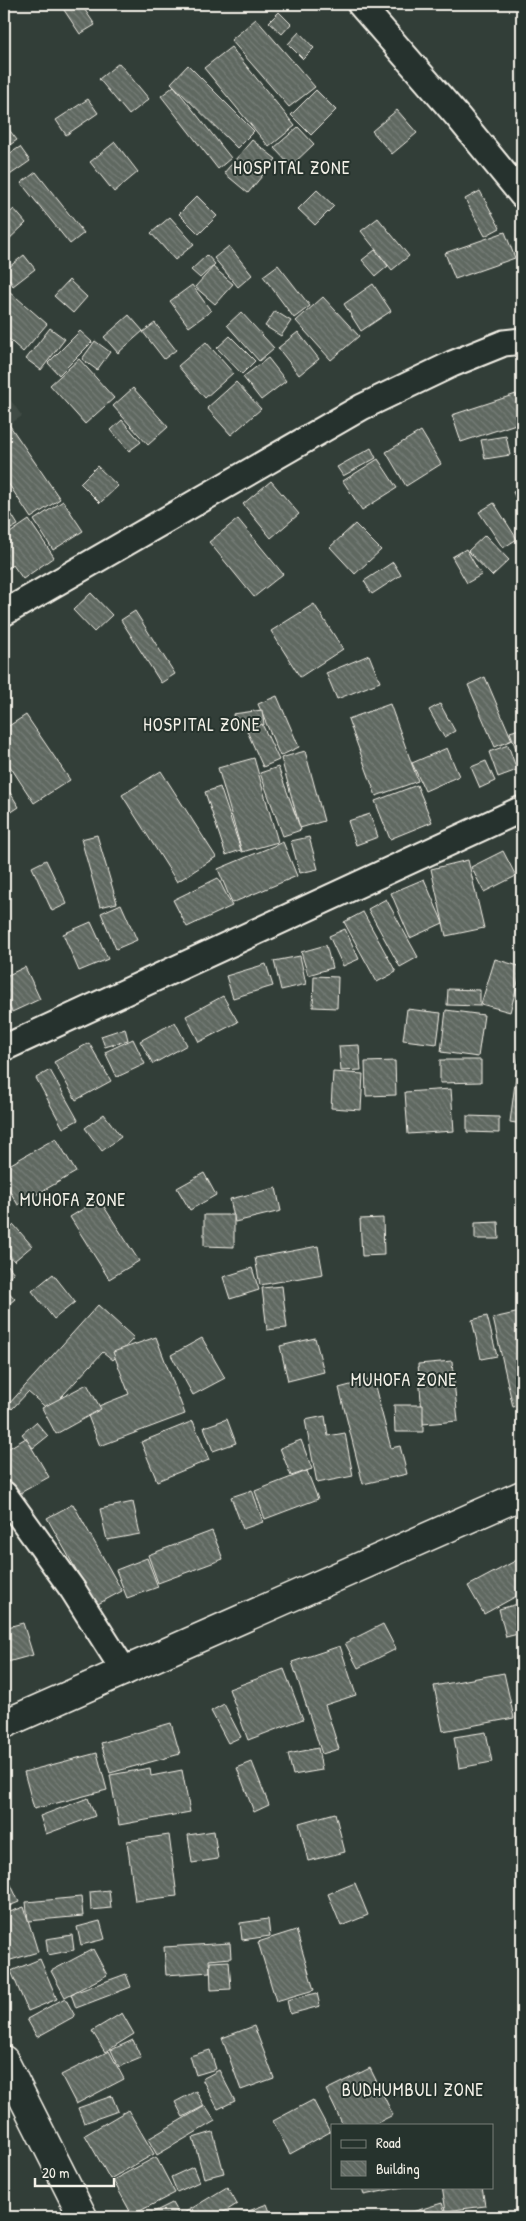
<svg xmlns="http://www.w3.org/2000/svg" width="526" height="2221" viewBox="0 0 526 2221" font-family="'Patrick Hand',sans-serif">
<defs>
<pattern id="building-back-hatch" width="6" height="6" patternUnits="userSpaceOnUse" patternTransform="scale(1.25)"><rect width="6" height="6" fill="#5f6861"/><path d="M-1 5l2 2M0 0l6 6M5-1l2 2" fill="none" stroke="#777e78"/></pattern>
</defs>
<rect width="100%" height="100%" fill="#323e38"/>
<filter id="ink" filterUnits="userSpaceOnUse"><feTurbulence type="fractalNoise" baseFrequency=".02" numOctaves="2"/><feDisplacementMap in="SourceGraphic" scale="10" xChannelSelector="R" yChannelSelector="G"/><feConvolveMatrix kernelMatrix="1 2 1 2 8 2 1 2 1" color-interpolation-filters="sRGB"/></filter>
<g filter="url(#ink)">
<path fill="#404b44" d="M4 391 22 416 4 428Z"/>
<g fill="url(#building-back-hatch)" stroke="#f4f1e8">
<path d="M60 4H81L95 25 80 34Z"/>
<path d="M279 12 291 24 282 34 269 22Z"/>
<path d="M256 19 315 87 289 107 231 40Z"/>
<path d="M299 32 314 48 303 59 288 44Z"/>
<path d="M231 47 295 126 269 147 204 68Z"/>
<path d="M119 63 149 99 129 115 99 79Z"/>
<path d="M188 65 254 131 237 148 171 83Z"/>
<path d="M174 86 231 158 218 169 161 96Z"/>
<path d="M316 90 336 110 311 135 291 115Z"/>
<path d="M88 99 98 113 66 135 56 120Z"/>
<path d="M397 110 417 133 392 154 372 131Z"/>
<path d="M4 123 17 140 4 149Z"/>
<path d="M298 127 314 144 291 166 274 148Z"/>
<path d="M252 140 276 159 248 193 224 173Z"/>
<path d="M115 142 138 172 114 192 90 162Z"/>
<path d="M20 147 30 161 4 179V157Z"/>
<path d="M36 172 84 233 70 244 21 183Z"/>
<path d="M317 190 334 206 315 225 298 209Z"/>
<path d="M480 191 500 228 485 236 465 199Z"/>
<path d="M197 196 217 216 199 234 179 214Z"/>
<path d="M14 209 26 223 4 244V218Z"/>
<path d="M170 217 194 244 175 260 151 233Z"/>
<path d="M378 218 409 256 392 270 361 231Z"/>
<path d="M505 232 515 258 455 279 445 253Z"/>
<path d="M229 246 252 275 238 287 214 258Z"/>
<path d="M375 250 388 266 376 276 362 260Z"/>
<path d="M24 255 35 269 13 286 4 271Z"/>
<path d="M207 255 215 264 200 278 191 270Z"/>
<path d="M278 265 310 306 294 318 263 276Z"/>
<path d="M213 267 233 284 215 304 195 287Z"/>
<path d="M69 280 87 297 73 313 54 296Z"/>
<path d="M373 284 391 311 361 331 344 304Z"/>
<path d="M192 285 211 311 189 327 170 301Z"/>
<path d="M9 291 47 324 23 352 4 335V297Z"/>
<path d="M323 297 359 336 331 360 296 321Z"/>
<path d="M275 311 291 321 281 336 265 326Z"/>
<path d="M241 312 274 348 259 361 227 325Z"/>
<path d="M129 315 143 331 118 353 104 337Z"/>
<path d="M155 323 176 350 164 359 143 332Z"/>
<path d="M50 328 65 339 41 370 26 359Z"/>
<path d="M80 331 92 342 59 375 48 363Z"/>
<path d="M298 332 319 359 299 375 278 348Z"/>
<path d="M230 336 255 361 242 374 217 348Z"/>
<path d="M95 341 110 352 97 370 82 359Z"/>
<path d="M206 342 233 373 205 398 178 366Z"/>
<path d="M268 358 286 381 261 400 243 377Z"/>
<path d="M79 359 114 398 85 424 50 385Z"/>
<path d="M236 382 261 409 231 435 207 408Z"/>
<path d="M133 388 168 427 148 445 113 406Z"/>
<path d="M516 394 522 413V422L461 442 452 415Z"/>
<path d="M122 420 141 442 129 451 111 430Z"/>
<path d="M8 423 60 499 31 518 6 480 4 481V426Z"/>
<path d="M421 431 441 464 406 486 386 452Z"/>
<path d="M506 436 510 455 485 459 481 440Z"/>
<path d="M371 448 376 458 343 476 337 467Z"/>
<path d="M378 459 397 488 362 510 343 481Z"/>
<path d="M97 466 118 486 100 503 80 483Z"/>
<path d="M271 481 299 514 271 538 243 504Z"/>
<path d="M522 488V512L513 492Z"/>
<path d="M63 501 83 531 53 550 34 520Z"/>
<path d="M4 502 18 525 4 533Z"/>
<path d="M494 503 517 539 503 548 479 512Z"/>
<path d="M238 519 283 574 254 597 209 542Z"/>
<path d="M29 520 54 557 23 579 13 565 4 571V537Z"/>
<path d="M355 524 381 550 355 574 330 547Z"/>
<path d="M485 535 509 560 492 576 468 551Z"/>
<path d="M466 549 481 575 467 583 452 557Z"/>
<path d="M393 562 401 575 372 594 364 581Z"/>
<path d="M91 593 112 615 94 632 73 610Z"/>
<path d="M314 604 343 649 300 677 271 631Z"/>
<path d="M135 611 175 674 161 683 121 620Z"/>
<path d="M369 655 380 682 337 699 326 673Z"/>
<path d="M485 677 512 740 495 747 468 685Z"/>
<path d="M277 696 299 747 280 756 258 704Z"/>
<path d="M390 704 418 781 376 796 348 719Z"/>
<path d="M440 704 455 731 444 737 429 710Z"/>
<path d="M262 710 264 725 235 729 233 714Z"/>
<path d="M26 715 70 780 34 803 4 757V729Z"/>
<path d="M262 724 279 760 263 767 247 731Z"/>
<path d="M522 728V766L510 732Z"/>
<path d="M508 745 517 770 498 777 489 752Z"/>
<path d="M447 748 459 776 425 791 412 763Z"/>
<path d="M305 751 324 821 300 828 281 758Z"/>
<path d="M254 758 278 842 242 852 218 768Z"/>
<path d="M486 761 495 781 480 788 471 767Z"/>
<path d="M278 767 301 830 283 836 260 773Z"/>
<path d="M161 771 216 857 177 882 122 795Z"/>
<path d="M4 783 19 807 4 817Z"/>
<path d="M417 785 432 822 390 839 375 801Z"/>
<path d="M220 787 241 850 226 855 205 792Z"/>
<path d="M370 814 378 837 356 845 348 821Z"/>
<path d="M97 835 117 903 100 907 81 839Z"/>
<path d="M309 837 318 869 300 873 291 841Z"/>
<path d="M283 842 297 876 232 903 218 869Z"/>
<path d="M503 851 516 876 484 892 471 867Z"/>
<path d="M46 860 67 904 52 911 32 867Z"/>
<path d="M468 860 484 928 446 936 431 869Z"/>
<path d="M218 878 232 906 187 927 173 900Z"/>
<path d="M424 879 443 923 410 938 391 893Z"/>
<path d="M386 899 418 957 400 967 368 909Z"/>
<path d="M121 904 137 940 116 949 101 913Z"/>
<path d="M363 912 396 972 377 982 344 922Z"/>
<path d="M91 922 108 959 79 971 63 934Z"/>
<path d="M345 929 359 959 343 966 329 936Z"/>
<path d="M326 945 332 968 308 975 301 952Z"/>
<path d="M300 956 306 984 281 990 274 961Z"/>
<path d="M495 959 522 967 510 1012 481 1004Z"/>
<path d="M266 964 273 986 233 998 226 976Z"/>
<path d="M25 967 40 999 12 1012 4 995V977Z"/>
<path d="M314 976 338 977 337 1008 313 1007Z"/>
<path d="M448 989 480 990V1006L447 1005Z"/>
<path d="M223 996 238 1022 199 1042 186 1016Z"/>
<path d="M407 1009 441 1013 437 1044 403 1040Z"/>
<path d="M446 1010 484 1015 478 1057 441 1052Z"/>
<path d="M175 1022 187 1045 153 1064 140 1041Z"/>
<path d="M125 1028 128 1040 105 1047 101 1036Z"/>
<path d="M133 1039 145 1064 117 1077 105 1052Z"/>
<path d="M89 1043 111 1081 76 1100 54 1062Z"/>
<path d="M359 1045 361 1070 341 1071 339 1046Z"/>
<path d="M519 1053H522V1124L510 1122Z"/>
<path d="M440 1060H481V1082L440 1083Z"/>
<path d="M395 1061 396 1095 366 1096 365 1062Z"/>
<path d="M50 1070 78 1120 63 1128 36 1078Z"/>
<path d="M333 1072 363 1074 361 1110 331 1108Z"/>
<path d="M451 1089 454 1131 408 1134 405 1092Z"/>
<path d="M104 1114 121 1137 102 1151 85 1128Z"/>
<path d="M467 1116 499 1117V1133L467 1132Z"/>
<path d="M56 1138 76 1172 18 1205 4 1181V1168Z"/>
<path d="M204 1173 216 1195 190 1210 177 1188Z"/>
<path d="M522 1182V1224L518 1223Z"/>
<path d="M276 1188 281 1211 235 1222 230 1199Z"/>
<path d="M99 1199 139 1261 109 1279 70 1217Z"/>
<path d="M204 1215H234V1247L204 1246Z"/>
<path d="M383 1218 384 1255 362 1256 360 1219Z"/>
<path d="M498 1222 499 1239H475V1223Z"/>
<path d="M14 1225 32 1246 14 1261 4 1249V1234Z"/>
<path d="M318 1246 323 1274 260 1285 255 1258Z"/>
<path d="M4 1260 14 1273 4 1282Z"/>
<path d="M252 1268 259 1290 230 1299 223 1277Z"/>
<path d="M53 1274 75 1302 54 1319 32 1291Z"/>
<path d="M282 1286 287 1328 267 1330 262 1288Z"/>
<path d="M4 1287 15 1299 4 1308Z"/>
<path d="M98 1305 134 1338 113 1360 103 1352 49 1410 28 1392 12 1409 8 1405Z"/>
<path d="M520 1312 522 1323V1405L513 1407 493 1318Z"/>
<path d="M487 1316 497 1356 481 1359 472 1320Z"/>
<path d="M156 1337 185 1414 100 1446 86 1411 129 1394 113 1352Z"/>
<path d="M202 1338 225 1378 193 1395 171 1355Z"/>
<path d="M315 1338 324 1372 288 1381 280 1346Z"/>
<path d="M452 1361 458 1421 423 1424 418 1364Z"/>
<path d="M373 1379 391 1448 400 1446 407 1474 363 1484 339 1388Z"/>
<path d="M87 1384 101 1409 56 1434 42 1408Z"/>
<path d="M394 1405H423V1432H395Z"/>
<path d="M325 1416 328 1436 345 1433 353 1476 317 1483 305 1420Z"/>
<path d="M227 1419 236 1443 213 1451 204 1427Z"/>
<path d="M193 1421 209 1460 157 1481 141 1442Z"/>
<path d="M36 1422 48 1436 33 1448 22 1434Z"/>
<path d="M26 1438 49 1477 13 1497 4 1482V1451Z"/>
<path d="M301 1440 312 1469 291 1476 280 1448Z"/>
<path d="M307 1471 318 1499 265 1519 255 1491Z"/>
<path d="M252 1490 263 1522 243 1529 231 1497Z"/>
<path d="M133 1502 140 1534 107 1540 100 1509Z"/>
<path d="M73 1504 122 1591 96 1605 47 1518Z"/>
<path d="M212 1531 223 1559 158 1583 148 1555Z"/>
<path d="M147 1558 158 1587 127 1598 116 1570Z"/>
<path d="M517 1560 522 1571V1593L484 1614 468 1586Z"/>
<path d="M518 1604 522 1620V1633L506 1637 499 1609Z"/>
<path d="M23 1623 33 1655 4 1663V1628Z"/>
<path d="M383 1624 396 1649 358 1668 345 1643Z"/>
<path d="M340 1646 356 1695 325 1705 339 1749 322 1754 292 1662Z"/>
<path d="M284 1669 303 1719 248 1740 229 1689Z"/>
<path d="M504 1673 514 1718 443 1731 434 1686Z"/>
<path d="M224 1704 241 1737 228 1743 211 1711Z"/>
<path d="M171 1723 180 1754 110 1773 101 1743Z"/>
<path d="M486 1732 492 1762 459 1768 454 1737Z"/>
<path d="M318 1748 322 1770 293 1775 288 1754Z"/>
<path d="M97 1753 107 1790 34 1809 24 1772Z"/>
<path d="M252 1762 269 1805 254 1812 237 1768Z"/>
<path d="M150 1768 151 1776 182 1770 190 1812 119 1825 110 1775Z"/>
<path d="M88 1798 95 1816 46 1834 40 1816Z"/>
<path d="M335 1813 345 1852 308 1861 299 1823Z"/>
<path d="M214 1831 218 1859 192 1863 188 1835Z"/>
<path d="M169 1835 177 1896 135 1901 127 1841Z"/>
<path d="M4 1870 19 1902 4 1908Z"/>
<path d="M355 1883 368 1915 341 1926 328 1894Z"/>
<path d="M109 1890 111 1908 91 1910 90 1892Z"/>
<path d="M81 1897 83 1916 28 1921 26 1902Z"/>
<path d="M24 1907 38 1952 4 1962V1914Z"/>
<path d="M268 1919 270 1936 242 1940 240 1923Z"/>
<path d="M100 1921 105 1939 81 1945 77 1927Z"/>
<path d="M296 1930 314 1990 276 2001 258 1942Z"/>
<path d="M72 1935 74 1950 48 1955 46 1939Z"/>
<path d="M230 1943 231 1958 209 1960 210 1972 166 1975 164 1947Z"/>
<path d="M93 1949 107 1975 65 1997 51 1971Z"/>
<path d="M40 1959 57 1999 28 2011 11 1971Z"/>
<path d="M229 1961 231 1989 211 1990 210 1962Z"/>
<path d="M126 1974 131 1987 76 2008 71 1994Z"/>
<path d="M317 1993 320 2006 290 2014 287 2000Z"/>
<path d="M65 1998 75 2016 37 2037 27 2019Z"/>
<path d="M122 2013 134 2034 105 2052 92 2031Z"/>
<path d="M254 2026 274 2078 241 2090 222 2038Z"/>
<path d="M133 2040 141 2058 119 2067 111 2050Z"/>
<path d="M210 2050 216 2069 196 2075 190 2056Z"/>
<path d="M109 2051 124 2079 76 2104 61 2075Z"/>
<path d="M370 2068 393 2115 373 2125H343L326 2090Z"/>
<path d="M219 2070 235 2101 218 2109 202 2079Z"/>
<path d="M196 2091 204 2106 183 2117 175 2102Z"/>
<path d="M112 2096 118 2111 84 2123 78 2108Z"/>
<path d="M313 2100 330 2132 290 2154 273 2121Z"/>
<path d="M205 2106 215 2121 157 2155 148 2139Z"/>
<path d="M128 2110 154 2154 110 2179 85 2135Z"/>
<path d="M213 2132 224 2173 204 2178 193 2138Z"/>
<path d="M156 2157 175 2193 132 2215 113 2180Z"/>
<path d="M193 2167 199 2182 177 2192 171 2177Z"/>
<path d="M227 2187 237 2204 216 2217H187L184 2213Z"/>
<path d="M362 2187H403L364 2195Z"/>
<path d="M442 2187H482L485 2206 446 2211Z"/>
<path d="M172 2203 180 2217H144Z"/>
<path d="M442 2203 447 2217 399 2216Z"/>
<path d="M267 2204 272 2217H233Z"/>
</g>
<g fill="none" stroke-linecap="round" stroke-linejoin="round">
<g stroke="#f4f1e8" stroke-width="29">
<g id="minor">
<path d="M360 4 458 117 522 195"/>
<path d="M4 613 362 407 452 364 504 343 522 341"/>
<path d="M4 1048 522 809"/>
<path d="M4 1494 73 1590 125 1672"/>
</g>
</g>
<g stroke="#f4f1e8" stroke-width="31">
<g id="secondary">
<path d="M4 1724 522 1495"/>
<path d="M4 2060 83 2217"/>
</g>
</g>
<use href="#minor" stroke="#26332d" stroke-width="25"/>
<use href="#secondary" stroke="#26332d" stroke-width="28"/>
</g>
</g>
<g text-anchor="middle" stroke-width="4" stroke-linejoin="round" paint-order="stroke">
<g font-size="18" letter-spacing="1" fill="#f4f1e8" stroke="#26332d">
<text x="292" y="174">HOSPITAL ZONE</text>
<text x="202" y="731">HOSPITAL ZONE</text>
<text x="73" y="1206">MUHOFA ZONE</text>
<text x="404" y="1386">MUHOFA ZONE</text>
<text x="413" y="2096">BUDHUMBULI ZONE</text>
</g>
</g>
<rect width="526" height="2221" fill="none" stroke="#26332d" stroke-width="20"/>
<rect x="10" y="10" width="506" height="2201" fill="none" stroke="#f4f1e8" stroke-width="2" filter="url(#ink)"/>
<rect x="331" y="2124" width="162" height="65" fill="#26332d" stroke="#787f78"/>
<rect x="341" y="2140" width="25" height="8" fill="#26332d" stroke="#787f78"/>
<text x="376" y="2148" font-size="15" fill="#f4f1e8">Road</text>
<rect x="341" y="2161" width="25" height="15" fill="url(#building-back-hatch)" stroke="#787f78"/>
<text x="376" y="2174" font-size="15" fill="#f4f1e8">Building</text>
<path d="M35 2178v8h79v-8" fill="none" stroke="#f4f1e8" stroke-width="2.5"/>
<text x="42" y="2178" font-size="15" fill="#f4f1e8" stroke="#26332d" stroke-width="4" paint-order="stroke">20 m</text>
</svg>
